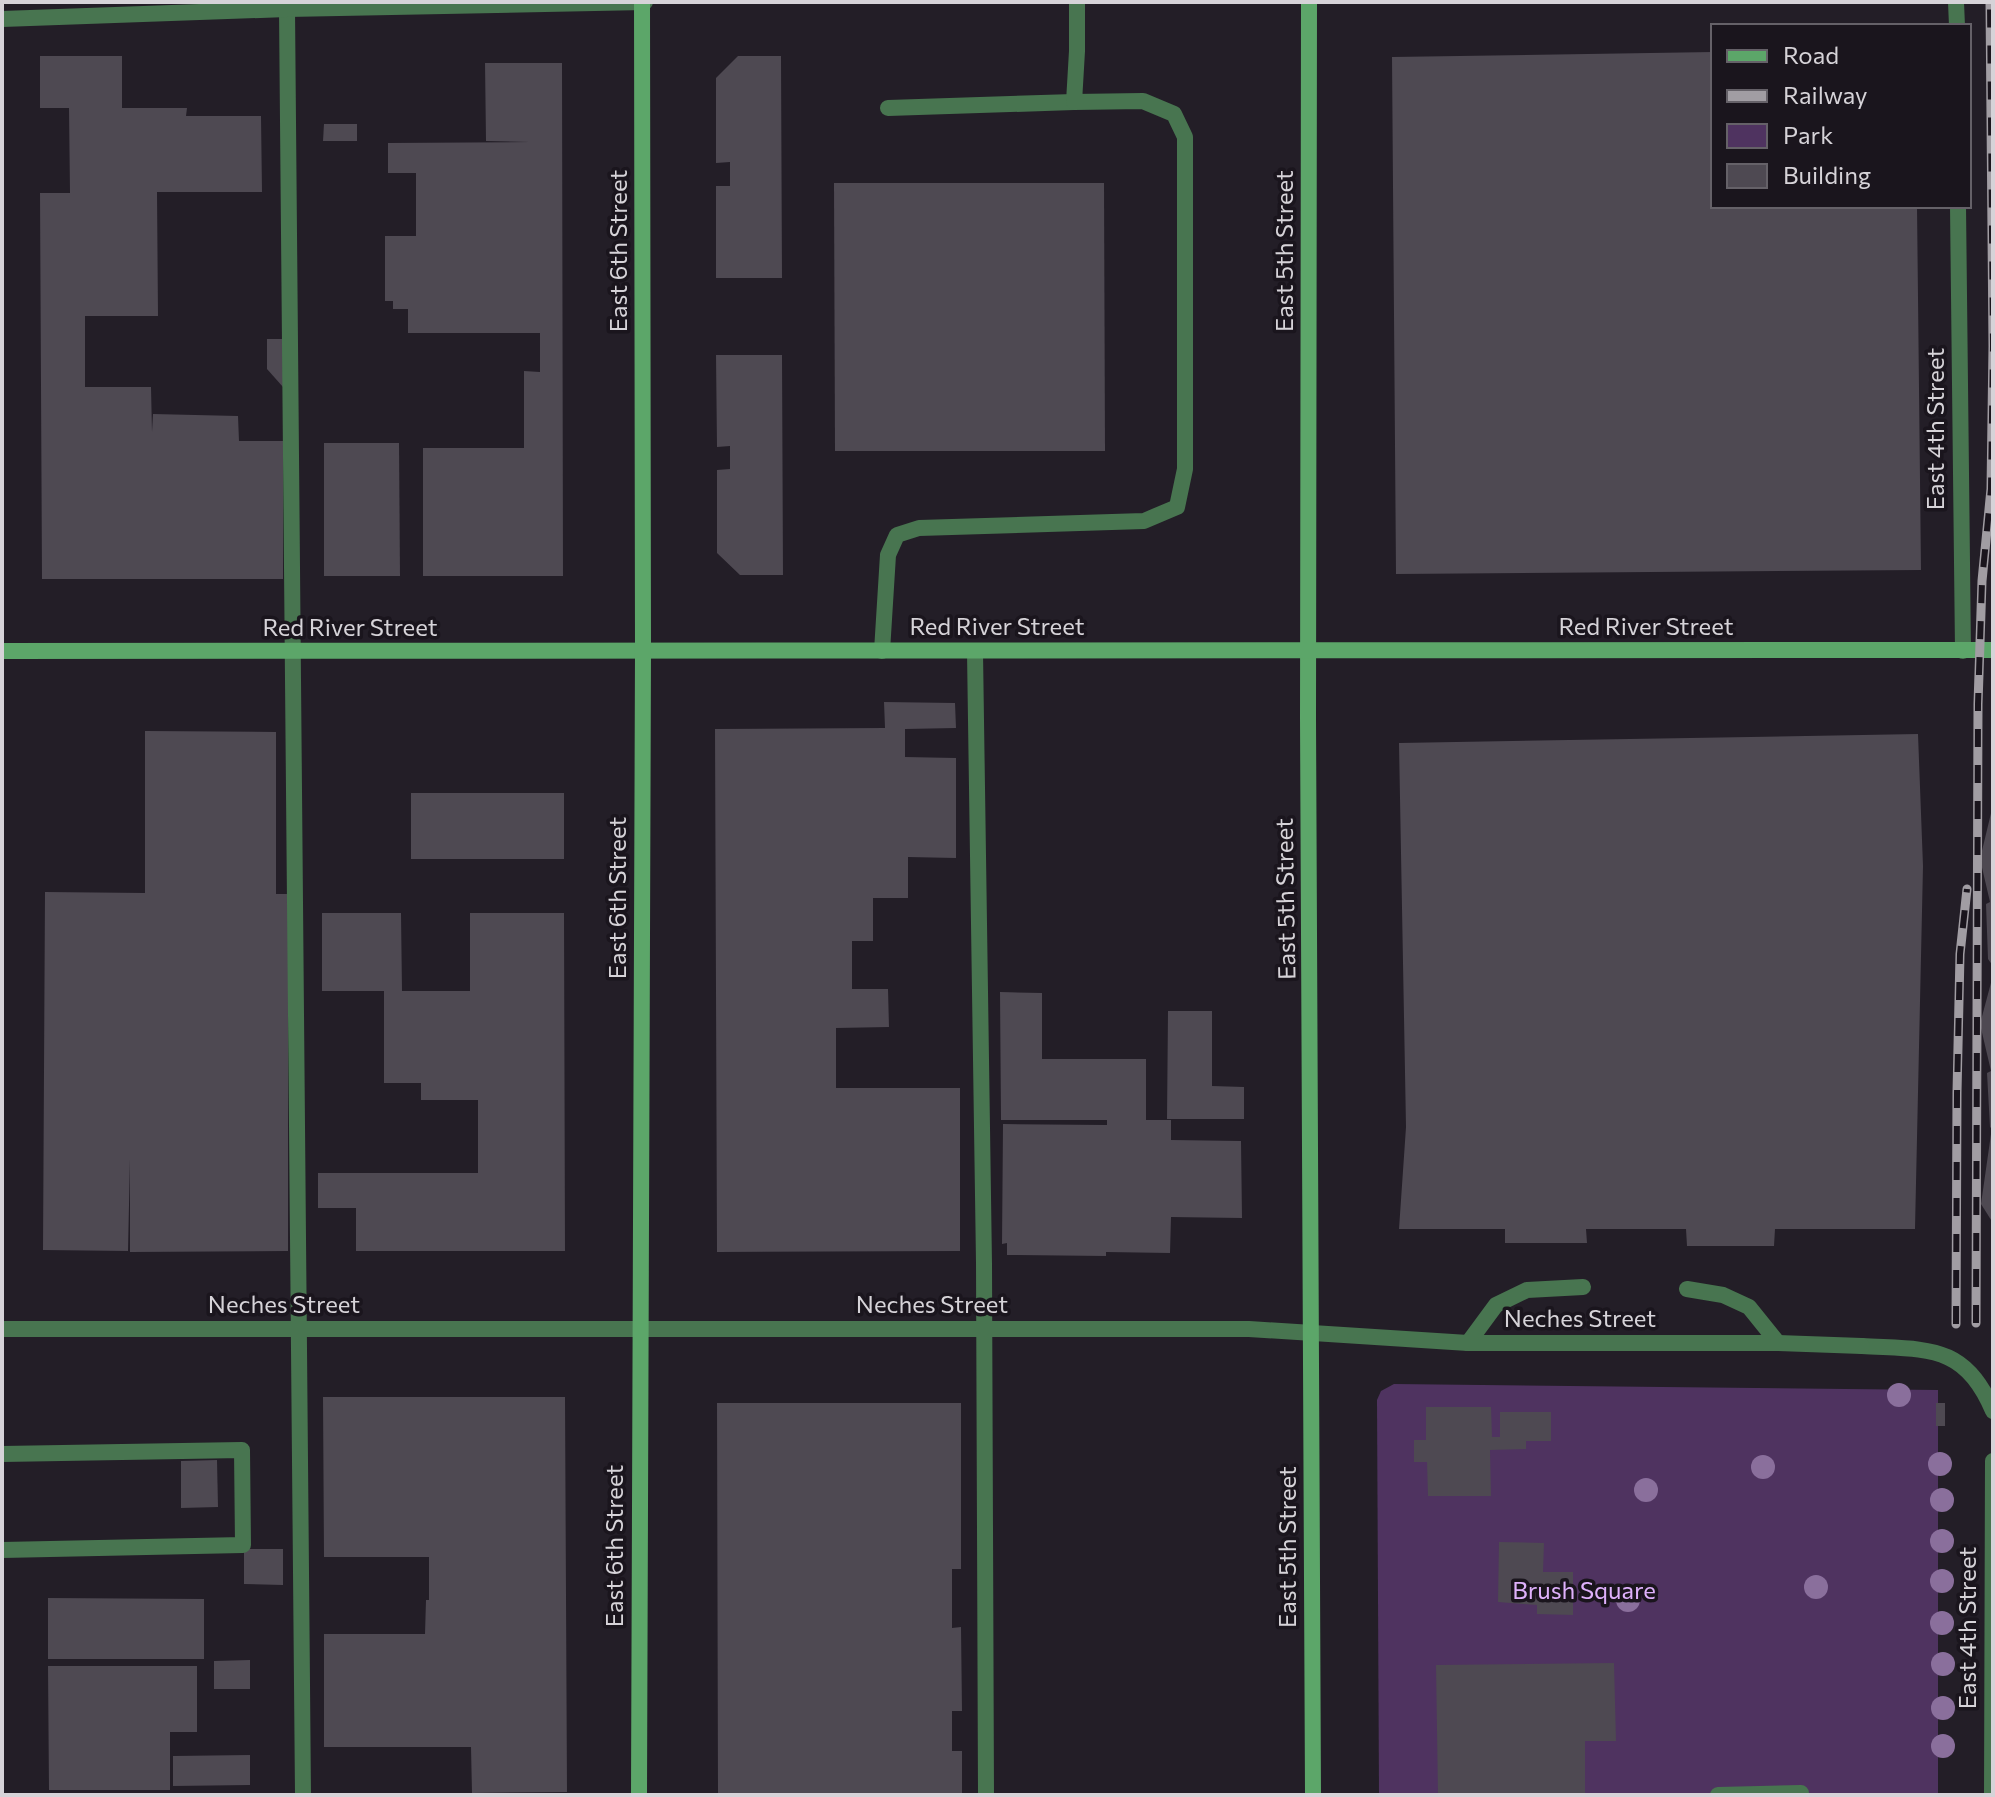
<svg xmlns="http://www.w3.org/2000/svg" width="1995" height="1797" viewBox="0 0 1995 1797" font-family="Commissioner,sans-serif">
<rect width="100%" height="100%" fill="#231e27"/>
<path fill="#4f3360" d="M1394 1384 1938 1390V1795H1379L1377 1400 1381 1391Z"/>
<g fill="#4e4952">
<path d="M1713 52V206H1917L1921 570 1396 574 1392 57Z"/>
<path d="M40 56H122V108H187L186 116H261L262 192H157L158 316H85V387H151L152 432 153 414 238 416 239 441H283V579H42L40 193H70L69 108H40Z"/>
<path d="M738 56H781L782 278H716V186H730V162L716 163V78Z"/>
<path d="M485 63H562L563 576H423V448H524V371L540 372V333H408V309H393V301H385V236H416V173H388V143L530 142 486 141Z"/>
<path d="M324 124H357V141H323Z"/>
<path d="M834 183H1104L1105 451H835Z"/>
<path d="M267 339H283V387L267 369Z"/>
<path d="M716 355H782L783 575H740L717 553V470L730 469V446L717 447Z"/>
<path d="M324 443H399L400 576H324Z"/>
<path d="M884 702 955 703 956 728 905 729V757L956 758V858L908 857V898H873V941H852V989H888L889 1027 836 1028V1088H960V1251L717 1252 715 729 885 728Z"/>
<path d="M145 731 276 732V894H288V1251L130 1252V1159L128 1251 43 1250 45 892 145 893Z"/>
<path d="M1918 734 1923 866 1915 1229H1775L1774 1246H1687L1686 1229H1586L1587 1243H1505V1229H1399L1406 1127 1399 743Z"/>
<rect x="411" y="793" width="153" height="66"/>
<path d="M1992 809H1993V966L1988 959 1986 904 1990 902 1980 859Z"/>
<path d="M322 913H401L402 991H470V913H564L565 1251H356V1208H318V1173H478V1100H421V1083H384V991H322Z"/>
<path d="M1992 979 1993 980V1130L1990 1127 1987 1073 1991 1071 1980 1024Z"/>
<path d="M1000 992 1042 993V1059H1146V1120H1171V1140L1241 1141 1242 1218 1171 1217 1170 1253 1106 1252V1256L1007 1255V1243L1002 1244 1003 1124 1107 1125V1120H1001Z"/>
<path d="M1168 1011H1212V1086L1244 1087V1119H1167Z"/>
<path d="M1991 1134H1993V1223L1981 1204Z"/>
<path d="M323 1397H565L567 1792 472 1793 471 1747H324V1634H425L426 1600H429V1557H324Z"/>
<path d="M717 1403H961V1569H952V1628L961 1627 962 1711H952V1751H962V1795H718Z"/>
<rect x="1936" y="1403" width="9" height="23"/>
<path d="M1426 1407H1491L1492 1437H1500V1412H1551V1441H1526V1449L1490 1450 1491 1496H1428L1427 1462H1414V1440H1426Z"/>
<path d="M217 1460 218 1507 181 1508V1461Z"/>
<path d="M1499 1542 1544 1543 1543 1572H1573V1615L1537 1614V1605L1498 1602Z"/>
<path d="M244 1549H283V1585L244 1584Z"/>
<path d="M48 1598 204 1599V1659H48Z"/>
<path d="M250 1660V1689H214V1661Z"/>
<path d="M1614 1663 1616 1741H1585V1795H1438L1436 1665Z"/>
<path d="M48 1666H197V1732H170V1790H49Z"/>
<path d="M250 1755V1785L173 1786V1756Z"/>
</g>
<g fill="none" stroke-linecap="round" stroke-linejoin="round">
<g stroke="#487550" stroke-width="16">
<path d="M287 9 303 1795"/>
<path d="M888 108 1074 102"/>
<path d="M882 651 888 555 897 535 919 528 1144 521 1177 507 1185 469V137L1174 114 1143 101 1074 102 1077 51V2"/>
<path d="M975 652 984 1263 986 1795"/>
<path d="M1687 1289 1723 1295 1749 1307 1778 1343"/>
<path d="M1468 1343 1496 1305 1527 1290 1583 1287"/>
<path d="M2 1454 242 1450 243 1545 2 1550"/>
<path d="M1718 1795 1801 1793"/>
</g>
<g stroke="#487550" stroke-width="16">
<path d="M1862 1346C1926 1350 1965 1343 1993 1411"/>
<path d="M1992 1795 1993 1461"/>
</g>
<g stroke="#487550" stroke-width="16">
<path d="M1956 2 1957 26"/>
<path d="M2 19 287 9 645 2"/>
<path d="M1958 206 1963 651"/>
<path d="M2 1329H1249L1468 1343H1778L1862 1346"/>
</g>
<g stroke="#5ca669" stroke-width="16">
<path d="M1309 2 1308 718 1313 1795"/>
<path d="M2 651 1993 650"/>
<path d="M639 1795 643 652 642 2"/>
</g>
<g stroke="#a19da3" stroke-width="9">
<g id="rail">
<path d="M1976 1323 1978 704 1982 581 1991 489 1993 346 1990 2"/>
<path d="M1956 1324 1957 1093 1960 954 1967 889"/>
</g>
</g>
<use href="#rail" stroke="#1a151d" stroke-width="6" stroke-dasharray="18" stroke-linecap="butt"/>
</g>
<g fill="#8a6f9c">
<circle cx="1899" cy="1395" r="12"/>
<circle cx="1940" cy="1464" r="12"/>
<circle cx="1763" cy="1467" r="12"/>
<circle cx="1646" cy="1490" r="12"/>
<circle cx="1942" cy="1500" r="12"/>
<circle cx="1942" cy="1541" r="12"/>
<circle cx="1942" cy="1581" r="12"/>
<circle cx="1816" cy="1587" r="12"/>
<circle cx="1628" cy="1600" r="12"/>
<circle cx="1942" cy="1623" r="12"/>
<circle cx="1943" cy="1664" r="12"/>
<circle cx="1943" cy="1708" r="12"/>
<circle cx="1943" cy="1746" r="12"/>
</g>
<g text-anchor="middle" stroke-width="7" stroke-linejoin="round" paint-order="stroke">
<g font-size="24" fill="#d6d3d8" stroke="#1a151d">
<text transform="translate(619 251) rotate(-90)" y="8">East 6th Street</text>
<text transform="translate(1285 251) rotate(-90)" y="8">East 5th Street</text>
<text transform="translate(1936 429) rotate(-90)" y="8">East 4th Street</text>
<text x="997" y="635">Red River Street</text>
<text x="1646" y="635">Red River Street</text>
<text x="350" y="636">Red River Street</text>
<text transform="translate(618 898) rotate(-90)" y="8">East 6th Street</text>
<text transform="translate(1286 899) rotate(-91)" y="8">East 5th Street</text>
<text x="284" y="1313">Neches Street</text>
<text x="932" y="1313">Neches Street</text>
<text x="1580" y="1327">Neches Street</text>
<text transform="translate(615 1546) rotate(-90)" y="8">East 6th Street</text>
<text transform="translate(1288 1547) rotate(-90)" y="8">East 5th Street</text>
<text transform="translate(1968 1628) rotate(-90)" y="8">East 4th Street</text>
</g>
<g font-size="24" fill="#dfb1fc" stroke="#1a151d">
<text x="1584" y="1599">Brush Square</text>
</g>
</g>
<rect width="1995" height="1797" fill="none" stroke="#d6d3d8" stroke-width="8"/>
<rect x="1711" y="24" width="260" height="184" fill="#1a151d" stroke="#656168" stroke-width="2"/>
<rect x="1727" y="50" width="40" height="12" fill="#5ca669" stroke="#656168" stroke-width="2"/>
<text x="1783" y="64" font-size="24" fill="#d6d3d8">Road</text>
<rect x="1727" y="90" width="40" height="12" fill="#a19da3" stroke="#656168" stroke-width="2"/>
<text x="1783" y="104" font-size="24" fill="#d6d3d8">Railway</text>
<rect x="1727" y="124" width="40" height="24" fill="#4f3360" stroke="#656168" stroke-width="2"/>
<text x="1783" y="144" font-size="24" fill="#d6d3d8">Park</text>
<rect x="1727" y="164" width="40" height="24" fill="#4e4952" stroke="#656168" stroke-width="2"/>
<text x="1783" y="184" font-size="24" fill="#d6d3d8">Building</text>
</svg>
